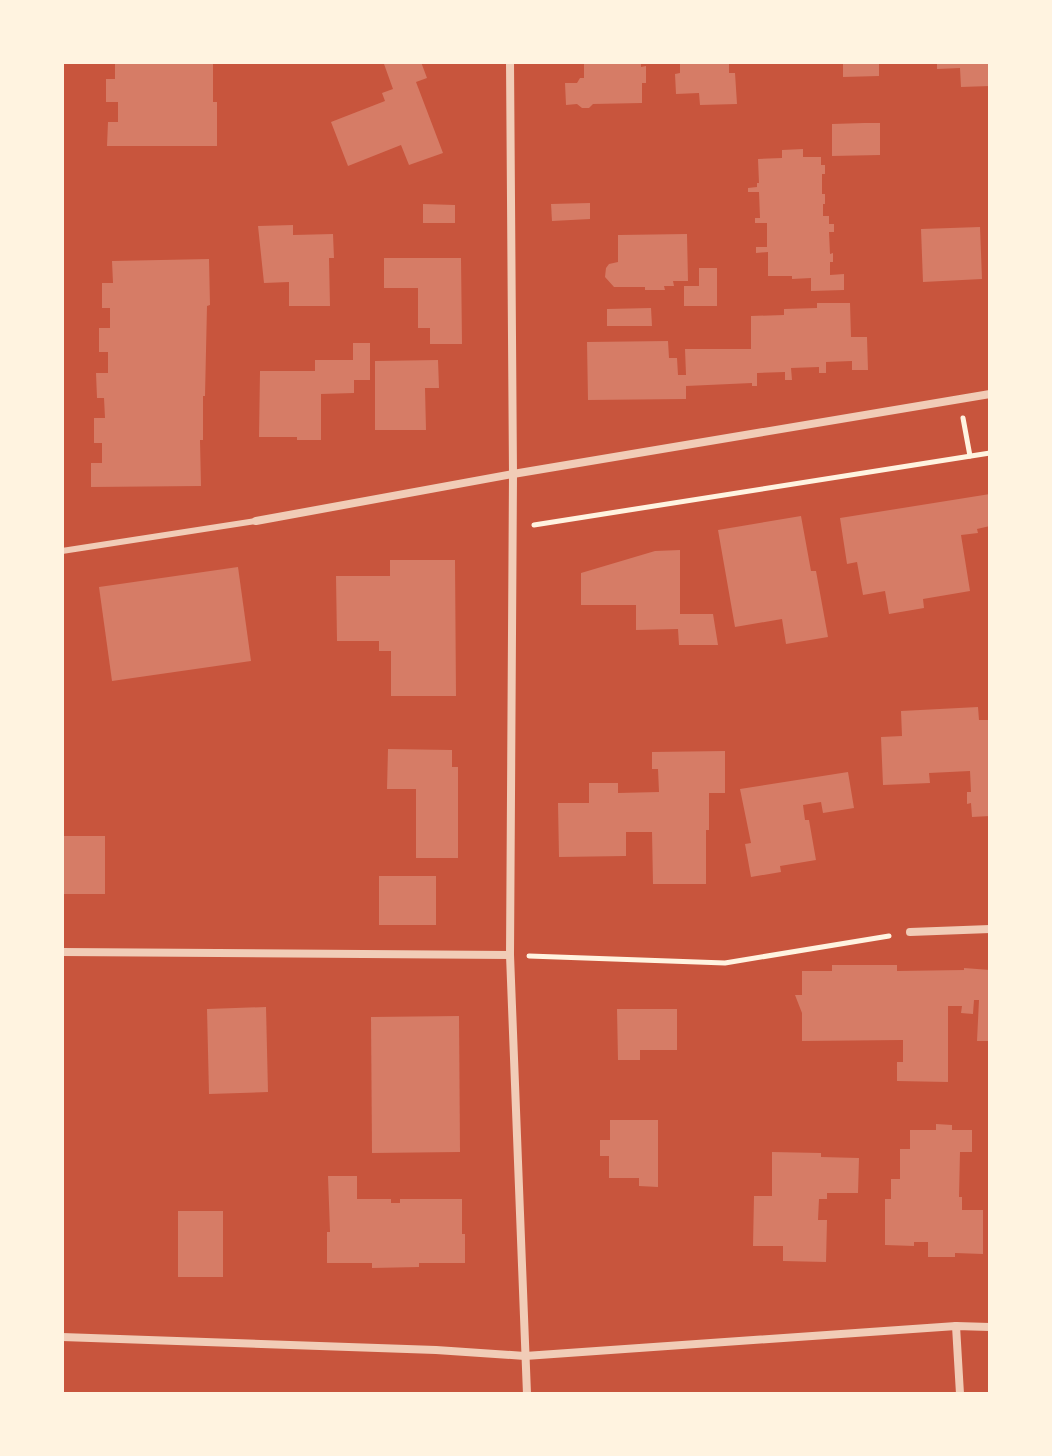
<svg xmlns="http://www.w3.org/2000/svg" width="1052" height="1456" viewBox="0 0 1052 1456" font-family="'DM Sans',sans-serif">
<rect width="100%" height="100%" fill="#c8553d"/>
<g fill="#d67c66">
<path d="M115 62H213V102H217V146H107L108 122H118V102H106V79H115Z"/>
<path d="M393 62H421L427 78 416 82 443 153 409 165 401 145 348 166 331 122 385 101 382 93 393 89 384 64Z"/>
<path d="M584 62H641V67L646 66V83H642V103L593 104 589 108H582L577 104 566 105 565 83H577L580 78H584Z"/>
<path d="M680 62H729V73H735L737 104 700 105 699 93 676 94 675 74 680 73Z"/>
<path d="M843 62H879V76L843 77Z"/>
<path d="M937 62H990V86L961 87 960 68 937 69Z"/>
<path d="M864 123H880V155L832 156V124Z"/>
<path d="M803 149V157H821V165H825V174H822V194H825V204H823V216H829V224H834V232H829L830 254 833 253V262H830V275L844 274V290L811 291V278L792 279V276H768V252L756 253V247H767V223H755V218H760L759 192H748V188L757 187V183H759L758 159 782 158V150Z"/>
<path d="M590 203V219L552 221 551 204Z"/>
<path d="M423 204 455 205V223H423Z"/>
<path d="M293 225V235L333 234 334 258H329L330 306H289V282L264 283 258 226Z"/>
<path d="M980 227 982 279 923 282 921 229Z"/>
<path d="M687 234 688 281H673L674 286H664L665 290H645V287H614L605 277 606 268 609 264 618 262V235Z"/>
<path d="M384 258H461L462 344H430V328H418V288H384Z"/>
<path d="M209 259 210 305 207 306 205 396H203V440H200L201 486 91 487V463H102V443H94V418H105L104 398H97L96 373H108V352H99V328H110V308H102V283H113L112 261Z"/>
<path d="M699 268H717V306H684V286H699Z"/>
<path d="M817 303H850L851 337H867L868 370H852V361L826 362V373H819V367L791 368 792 380H785V372L757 373V386H752V383L686 386V399L588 400 587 342 668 341 669 358H677L678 375H686L685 349H751V316L784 315V309L817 308Z"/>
<path d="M651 308 652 326H607V309Z"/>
<path d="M353 343H370V380H354V393L321 394V440H297V437H259L260 371H315V360H353Z"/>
<path d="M438 360 439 388H425L426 430H375V361Z"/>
<path d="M990 494V526L977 529 978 533 961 535 970 591 923 599 924 608 889 614 885 591 863 595 857 562 847 564 840 518Z"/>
<path d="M801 516 811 571H816L828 637 786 644 782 619 735 627 718 530Z"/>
<path d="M680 550V614H713L718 645H679L678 629 636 630V605H581V573L655 551Z"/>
<path d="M390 560H455L456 696H391V651H379V641H337L336 576H390Z"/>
<path d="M238 567 251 661 112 681 99 587Z"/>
<path d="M978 707 979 720H990V816L972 817 971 803 967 804V792H971L970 771 929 773 930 783 883 785 881 737 902 736 901 711Z"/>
<path d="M388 749 452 750V767H458V858H416V789H387Z"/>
<path d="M725 751V793H709V830H706V884H653L652 832H626V856L559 857 558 803H589V783H618V793L659 792 658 769H652V752Z"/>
<path d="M848 772 854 808 823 813 821 802 803 805 805 820H809L816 860 780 866 781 872 751 877 745 844 751 843 740 789Z"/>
<rect x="62" y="836" width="43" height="58"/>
<rect x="379" y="876" width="57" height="49"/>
<path d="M832 965H897V971L964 970V968L990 970V1041H977L979 1000H974L973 1014 961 1013 962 1006H948V1082L897 1081V1062H903V1040L802 1041V1013L795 995H802V971H832Z"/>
<path d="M266 1007 268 1092 209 1094 207 1009Z"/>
<path d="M617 1009H677V1050H640V1060H618Z"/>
<path d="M459 1016 460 1152 372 1153 371 1017Z"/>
<path d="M610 1120H658V1187L639 1186V1178H609V1156H600V1140H610Z"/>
<path d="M936 1124 952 1125V1130H972V1152H960L959 1197H962V1210H983V1254L955 1253V1257H928V1242H914V1246L885 1245V1199H891V1179H900V1149H910V1130H936Z"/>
<path d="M772 1152 821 1153V1157L859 1158 858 1193H827V1199H819L818 1220H827L826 1262 783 1261V1246H753L754 1196H772Z"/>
<path d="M328 1176H357V1199H391V1203H400V1199H462V1234H465V1263H419V1267L372 1268V1263H327V1232H330Z"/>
<rect x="178" y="1211" width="45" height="66"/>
</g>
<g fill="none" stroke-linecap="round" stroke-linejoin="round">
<g stroke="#fff3e0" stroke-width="5">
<path d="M963 418 970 456"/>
<path d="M534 525 990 453"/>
<path d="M529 956 725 963 889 936"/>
</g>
<path stroke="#f1ccb7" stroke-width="6" d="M62 551 256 521"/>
<g stroke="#f1ccb7" stroke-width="8">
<path d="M510 62 513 474 510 955 527 1394"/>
<path d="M256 521 513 474 990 394"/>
<path d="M910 932 990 929"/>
<path d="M62 952 510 955"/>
<path d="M956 1326 960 1394"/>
<path d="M62 1337 436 1350 525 1356 956 1326 990 1327"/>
</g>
</g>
<rect width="1052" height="1456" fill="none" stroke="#fff3e0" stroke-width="128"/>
</svg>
